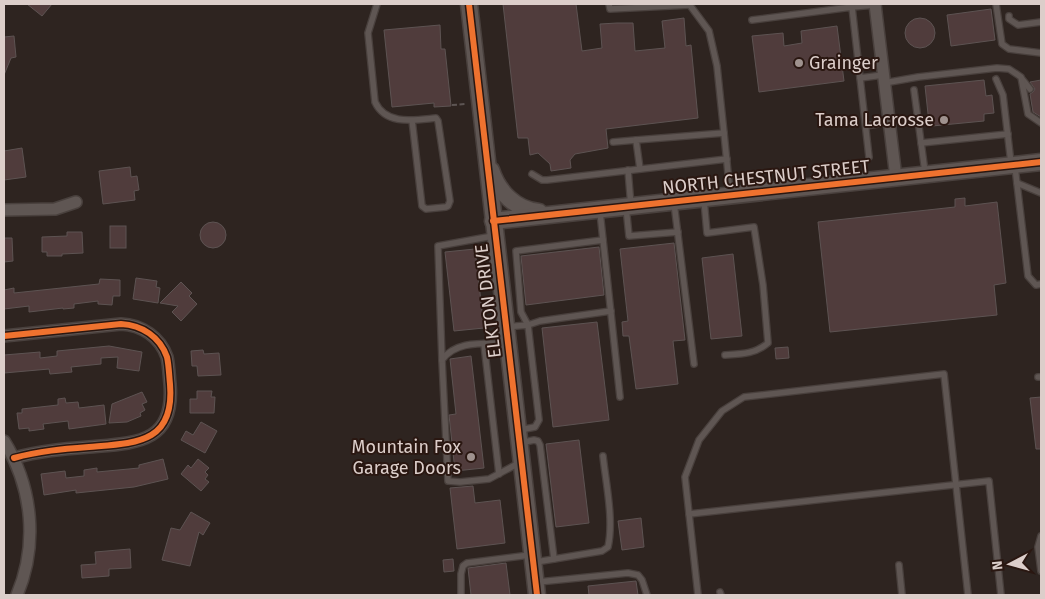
<svg xmlns="http://www.w3.org/2000/svg" width="1045" height="599" viewBox="0 0 1045 599" font-family="'Fira Sans',sans-serif">
<rect width="100%" height="100%" fill="#2e2420"/>
<g fill="#503c3c" stroke="#5d5352">
<path d="M27 4H52L42 16Z"/>
<path d="M503 4H576L582 51 602 48 600 24 617 23H633L635 51 665 48 662 21 684 18 686 46 691 45 698 118 606 129 608 148 575 154 570 160 571 168 551 171 550 164 538 153 530 155 528 138H518Z"/>
<path d="M991 9 995 40 951 46 947 15Z"/>
<circle cx="920" cy="33" r="15"/>
<path d="M440 25 441 49H445L451 106 434 107V103L392 107 384 30Z"/>
<path d="M837 26 844 81 759 92 752 36 783 33 784 46 802 43 801 31Z"/>
<path d="M14 36 16 57 11 58 4 75V37Z"/>
<path d="M984 80 986 96 992 95 994 113 984 114V121L932 126V123H929L925 86Z"/>
<path d="M1041 80V117L1033 112 1030 94 1033 92 1035 89 1030 82Z"/>
<path d="M22 148 26 177 4 180V151Z"/>
<path d="M130 167 131 177 137 176 139 190 134 191 135 200 103 204 99 171Z"/>
<path d="M965 198V206L997 202 1006 283 994 285 997 315 830 332 818 222 955 207V199Z"/>
<circle cx="213" cy="235" r="13"/>
<rect x="110" y="226" width="16" height="22"/>
<path d="M67 232H82L83 253 62 254V256H47V252H42V237L67 236Z"/>
<path d="M4 238H12L13 261 4 262Z"/>
<path d="M674 243 685 340 673 341 678 384 636 389 629 336H623L622 322 628 321 620 249Z"/>
<path d="M599 247 604 295 526 305 521 256Z"/>
<path d="M475 249 484 328 454 331 445 252Z"/>
<path d="M733 254 742 336 711 339 702 258Z"/>
<path d="M136 278 157 281 156 287 160 288 158 303 133 299Z"/>
<path d="M100 279 120 280V296H113L112 305 98 304V301L74 304V308L63 309V308L29 312V306L4 309V290L14 288V293L99 284Z"/>
<path d="M181 282 192 293 189 296 197 304 181 321 172 312 178 306 160 303Z"/>
<path d="M597 322 609 420 553 427 542 328Z"/>
<path d="M109 346 142 352 139 371 117 368 118 357 101 358V364L71 367 72 372 50 374 49 369 4 373V355L40 352V358L57 356V351Z"/>
<path d="M788 347 789 358 776 359 775 348Z"/>
<path d="M203 350 204 354 219 353 221 375 198 376 197 366H192L191 351Z"/>
<path d="M471 356 484 468 455 471 449 415 456 414 450 359Z"/>
<path d="M197 391H212L211 397H215L214 413H190V399H197Z"/>
<path d="M142 392 147 402 142 404 145 410 140 413 141 416 127 422 109 423 112 404Z"/>
<path d="M1041 397V449H1036L1030 398Z"/>
<path d="M65 398 66 403 78 402 79 408 104 405 106 424 69 429 68 421 43 424 44 429 29 431V428L19 429 17 413H22V409L58 405V399Z"/>
<path d="M201 422 217 431 205 453 181 440 186 431 193 435Z"/>
<path d="M579 440 589 523 556 527 546 444Z"/>
<path d="M163 459 168 479 134 487 76 493V490L44 495 41 474 65 471 66 478 84 476V470L97 468V472L139 468V465Z"/>
<path d="M198 459 209 468 205 472 208 475 205 479 209 482 201 491 181 474 188 465 191 468Z"/>
<path d="M473 486 475 503 500 500 505 543 457 549 450 488Z"/>
<path d="M191 512 210 523 203 535 199 532 190 566 162 560 171 528 180 530Z"/>
<path d="M641 518 644 547 622 550 618 521Z"/>
<path d="M130 549 131 568 109 569V576L82 578 81 565 96 564 95 552Z"/>
<path d="M453 559 454 571 444 572 443 560Z"/>
<path d="M506 563 510 595H471L468 568Z"/>
<path d="M636 581 638 595H589L588 586Z"/>
</g>
<g fill="none" stroke-linecap="round" stroke-linejoin="round">
<g stroke="#49403d" stroke-width="8">
<g id="lane">
<path d="M377 4 368 33 375 102C386 126 415 120 436 118L438 121 450 201 448 206 446 207 426 209 422 206 412 120"/>
<path d="M609 4 610 9 690 5"/>
<path d="M996 4 1002 44 1009 49 1041 53"/>
<path d="M852 7 875 5"/>
<path d="M1009 16V19L1018 25 1041 22"/>
<path d="M752 20 852 7 869 157"/>
<path d="M860 78 883 75"/>
<path d="M996 79 1003 95 1011 163"/>
<path d="M1022 79 1030 89"/>
<path d="M884 83 918 77 997 68 1009 69 1021 77 1028 114 1041 123"/>
<path d="M914 90 925 172"/>
<path d="M866 126 889 122"/>
<path d="M724 133 730 193"/>
<path d="M613 142 636 140"/>
<path d="M921 143 1008 134"/>
<path d="M1015 167 1028 276 1036 285 1041 284"/>
<path d="M640 169 636 140 724 133 717 66 709 31 689 4"/>
<path d="M628 170 631 206"/>
<path d="M532 174 542 180H547L727 159"/>
<path d="M1017 183 1041 193"/>
<path d="M704 200 707 233 754 227 763 285 768 343C755 354 742 354 725 355"/>
<path d="M674 203 694 364"/>
<path d="M626 207 629 236 678 232"/>
<path d="M600 212 620 397"/>
<path d="M603 240 516 251 521 312 528 325 540 321 611 311"/>
<path d="M506 327 528 325 539 420 535 427 520 430"/>
<path d="M506 343C484 344 456 340 442 360L448 481 460 482 489 479 519 463"/>
<path d="M484 344 499 474"/>
<path d="M442 360 438 246 493 236"/>
<path d="M1038 377H1041"/>
<path d="M520 443 534 440 538 441 540 445 554 559"/>
<path d="M689 514 989 481 1001 595"/>
<path d="M1041 536 1038 547 1041 571"/>
<path d="M536 562 602 551 608 547C614 520 606 484 603 456"/>
<path d="M899 565 902 595"/>
<path d="M538 582 628 573 638 575 642 580 647 595"/>
<path d="M720 592 721 595"/>
<path d="M461 595V574L463 566 467 563 530 555"/>
<path d="M698 595 685 477 699 440 722 411 744 397 944 374 968 595"/>
</g>
</g>
<g stroke="#49403d" stroke-width="14">
<g id="street">
<path d="M875 4 896 178"/>
<path d="M4 210 55 209 76 202"/>
<path d="M4 336 121 324C142 325 160 337 167 357 169 366 169 375 170 384 175 444 135 443 89 447 63 449 39 451 14 458"/>
<path d="M4 441C33 488 38 545 17 595"/>
</g>
</g>
<g stroke="#49403d" stroke-width="19">
<g id="secondary">
<path d="M469 4 537 595"/>
<path d="M491 170C498 192 516 210 539 212"/>
<path d="M493 221 1041 162"/>
</g>
</g>
<path stroke="#5d5553" stroke-width="2" stroke-dasharray="5 2.5" stroke-linecap="butt" d="M452 105 466 104"/>
<use href="#lane" stroke="#5f5653" stroke-width="5.5"/>
<use href="#street" stroke="#5f5653" stroke-width="11"/>
<use href="#secondary" stroke="#5f5653" stroke-width="16"/>
<g stroke="#2a1711" stroke-width="9">
<g id="cycleway">
<path d="M469 4 537 595"/>
<path d="M493 221 1041 162"/>
<path d="M4 336 121 324C142 325 160 337 167 357 169 366 169 375 170 384 175 444 135 443 89 447 63 449 39 451 14 458"/>
</g>
</g>
<use href="#cycleway" stroke="#ef722f" stroke-width="6"/>
</g>
<g fill="#9f928e" stroke="#2a1711" stroke-width="2">
<circle cx="799" cy="63" r="5"/>
<circle cx="944" cy="120" r="5"/>
<circle cx="471" cy="457" r="5"/>
</g>
<g text-anchor="middle" stroke-width="4" stroke-linejoin="round" paint-order="stroke">
<g font-size="18" fill="#dcceca" stroke="#2a1711" text-anchor="end">
<text x="809" y="69" text-anchor="start">Grainger</text>
<text x="934" y="126">Tama Lacrosse</text>
<text x="461" y="453">Mountain Fox<tspan x="461" dy="21">Garage Doors</tspan></text>
</g>
<g font-size="18" fill="#dcceca" stroke="#2a1711">
<text transform="translate(766 177) rotate(-6)" y="6">NORTH CHESTNUT STREET</text>
<text transform="translate(488 301) rotate(-97)" y="6">ELKTON DRIVE</text>
</g>
</g>
<rect width="1045" height="599" fill="none" stroke="#dcceca" stroke-width="10"/>
<g transform="translate(1010 564) rotate(264)" stroke="#2a1711" stroke-width="4" paint-order="stroke">
<path d="M0-4L9 19L0 12L-9 19Z" fill="#dcceca"/>
<text y="-8" font-size="14" font-weight="bold" text-anchor="middle" fill="#dcceca">N</text>
</g>
</svg>
